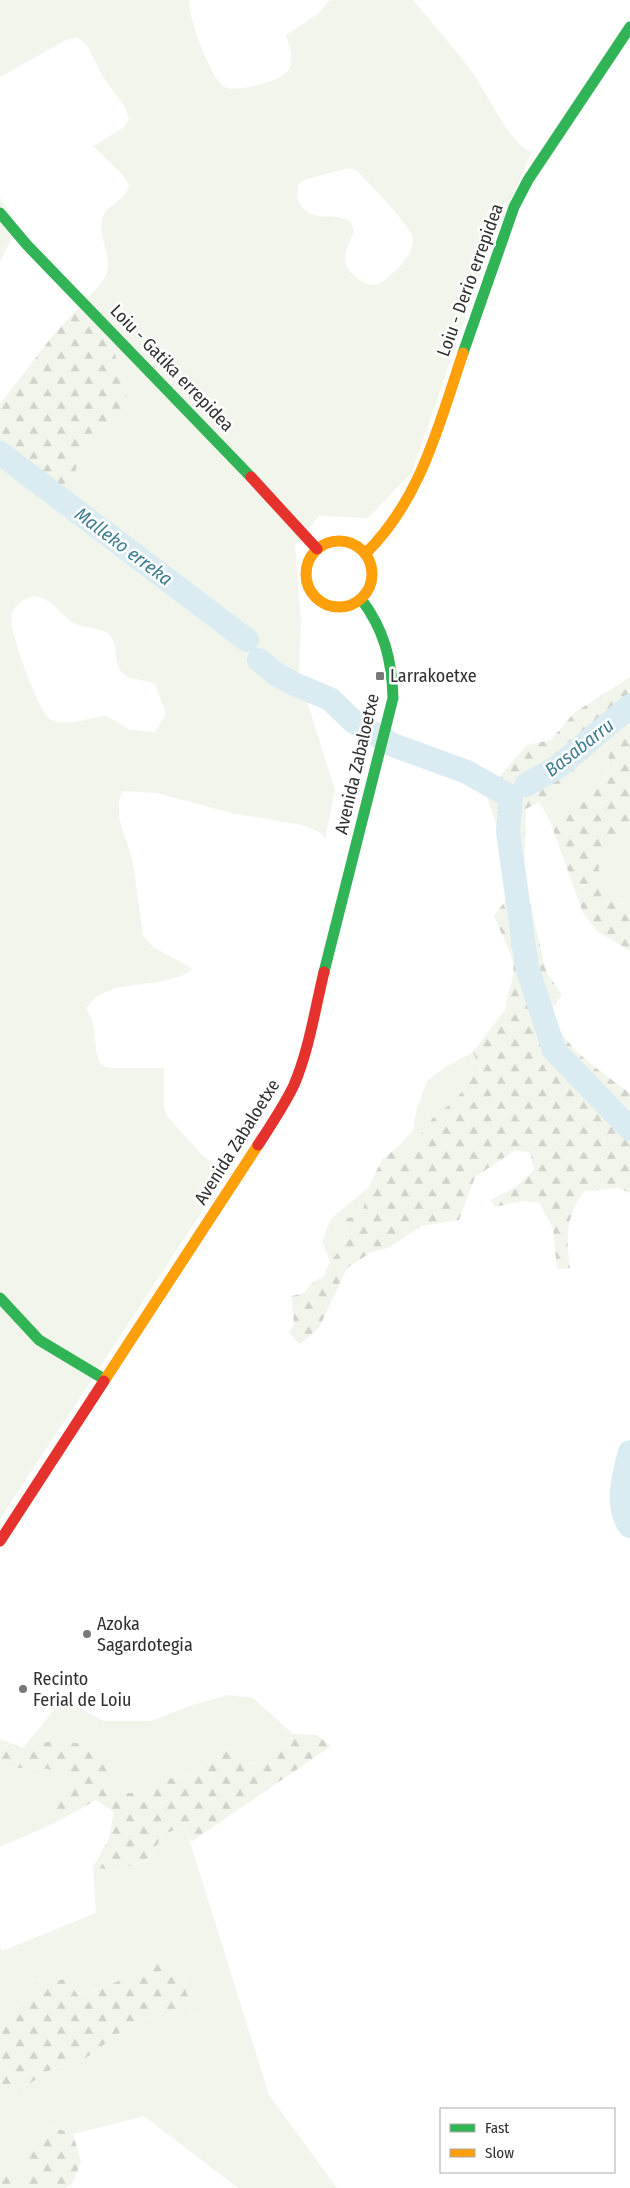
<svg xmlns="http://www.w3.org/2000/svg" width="630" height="2188" viewBox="0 0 630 2188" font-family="'Fira Sans Condensed',sans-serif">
<defs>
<pattern id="forest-firs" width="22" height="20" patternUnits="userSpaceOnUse" patternTransform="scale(1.25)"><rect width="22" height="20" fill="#f2f5ec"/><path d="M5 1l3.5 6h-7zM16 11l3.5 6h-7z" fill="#d0d2cb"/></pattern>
</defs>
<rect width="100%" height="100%" fill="#fff"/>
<g fill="#f2f5ec" fill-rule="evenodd">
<path d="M0 0H190C186 14 212 82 225 87 237 93 283 81 289 69 294 58 289 46 286 35L318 14 330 0H413C433 25 456 49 474 75 492 101 504 135 531 153L485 261 412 472 368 518 319 516 295 546 301 621 299 676 335 790 325 839 321 833 303 825 231 813 157 793 123 791 119 801V818L133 862 143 935 153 947 193 969C162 993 107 974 86 1009 100 1027 91 1052 102 1065L108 1068H164V1108L167 1116 203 1156 221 1169 220 1184 0 1519V458L44 495 78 451 82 441 125 407 127 396 120 380 115 353 100 328 77 309C85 298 99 289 105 277 114 260 98 237 102 219 106 205 125 201 129 186L123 175 84 137 94 146 124 127 129 119 125 107 103 77 87 45 77 37 66 40 0 77ZM349 168 357 171C368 183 411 225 413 239 414 249 406 259 400 266 393 273 385 281 376 285 363 286 345 272 345 258 345 249 352 240 354 231L351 222C330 209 309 228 297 197L298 185 304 180ZM35 596C53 599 61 616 76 624 86 630 104 626 111 637 118 648 114 664 122 673 130 681 146 679 155 684L166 714 155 732 130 730 107 716C89 716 67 729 50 719 38 712 10 632 11 617 13 605 25 598 35 596Z"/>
<path d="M0 198 14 219 13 236 0 262Z"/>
<path d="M607 747C617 786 578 805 550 821L539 802 551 795Z"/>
<path d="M630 820V900L610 890 598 869Z"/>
<path d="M473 1052 480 1068 457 1098 432 1119 409 1150 399 1146 413 1130 417 1107 427 1081 446 1067Z"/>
<path d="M369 1187 361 1217 346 1219 344 1245 330 1262 322 1240 331 1219Z"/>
<path d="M228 1695 253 1698 293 1734 272 1762 246 1764 212 1753 197 1773 162 1780 149 1793H126L100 1780 23 1748 63 1699 104 1721H151L192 1705Z"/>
<path d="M0 1767 48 1769 82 1781 45 1808 59 1821 0 1847Z"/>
<path d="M185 1826 269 2095 337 2188H238L144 2116 73 2134 47 2125 30 2183 7 2176 0 2169V2103L55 2067 79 2063 138 2019 163 2013 198 2015 186 1992 185 1976 139 1968 116 1982 78 1997 35 1984 20 2004 0 2018V1946L2 1951 96 1913 93 1867 116 1871 148 1860 164 1834Z"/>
</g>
<g fill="url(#forest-firs)">
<path d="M77 309 100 328 115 353 120 380 127 396 125 407 82 441 70 495 62 501 44 495 0 458V404L51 338Z"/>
<path d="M630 677V820L598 869 610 890 630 900V951L597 931 583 913 550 821C577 805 618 785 607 748L551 795 526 809 524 877 546 971 562 995 550 1010C564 1050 597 1068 630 1093V1193L618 1188 585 1191C565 1215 566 1238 570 1268L557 1269 553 1228 539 1203 523 1201 494 1207 491 1200 517 1186 534 1170 530 1152 514 1151 475 1177 459 1220 421 1226 390 1247 370 1253 347 1268 319 1328 300 1344 289 1333 294 1325 292 1296 304 1293 312 1283 324 1276 330 1262 344 1245 346 1218 361 1217 369 1187 382 1159 399 1146 409 1150 432 1119 457 1098 480 1068 473 1052 506 1008C505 993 516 980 513 965 512 953 499 929 494 916L506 900 497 827 487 797 496 780 527 745 551 740 574 713Z"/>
<path d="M293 1734 317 1735 331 1746 191 1842 185 1826 164 1834 148 1859 116 1871 93 1867 109 1839 114 1812 96 1800 59 1821 45 1808 81 1781 48 1769 0 1767V1739L23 1748 52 1741 86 1744 111 1760 110 1773 101 1780 126 1793H149L162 1780 197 1773 212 1753 235 1749 246 1764 272 1762Z"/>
<path d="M162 1961 185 1976 186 1992 198 2015 163 2013 138 2019 79 2063 55 2067 0 2103V2018L20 2004 35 1984 66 1979 79 1997 116 1982 139 1968Z"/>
<path d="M47 2125 73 2134 81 2162 72 2184 66 2188H0V2169L7 2176 30 2182 28 2152Z"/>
</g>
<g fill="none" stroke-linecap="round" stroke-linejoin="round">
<g stroke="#daecf2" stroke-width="24">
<path d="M0 453 247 640"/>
<path d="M259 660 276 674 294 684 330 699 354 722 393 745 467 772 511 797"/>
<path d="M526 785 559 766 630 706"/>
<path d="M511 797 508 832 527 967 554 1050 630 1129"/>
<path d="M630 1452C624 1473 615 1507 630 1526"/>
</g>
<g stroke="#30b455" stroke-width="11">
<path d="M0 213 27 245 251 477"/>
<path d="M463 353 514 207 528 180 630 27"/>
<path d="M324 972 393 698C392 660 384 629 361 599"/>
<path d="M0 1298 39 1340 104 1379"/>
</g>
<g stroke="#ff9f0a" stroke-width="11">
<circle cx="339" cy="574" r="33"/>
<path d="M366 553C421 499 439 424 463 353"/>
<path d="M104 1381 258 1145"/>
</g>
<g stroke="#e5322d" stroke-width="11">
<path d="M251 477 317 549"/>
<path d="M258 1145C271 1125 284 1106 294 1085 309 1050 315 1009 324 972"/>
<path d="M0 1541 104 1381"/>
</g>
</g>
<g fill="#787878" stroke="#fff" stroke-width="2">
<rect x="375" y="671" width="10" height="10" rx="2.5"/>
<circle cx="87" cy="1634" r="5"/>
<circle cx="23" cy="1689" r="5"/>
</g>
<g text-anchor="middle" stroke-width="5" stroke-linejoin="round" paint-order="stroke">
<g font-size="18" fill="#2f2f2f" stroke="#fff">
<text transform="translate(470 280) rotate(-70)" y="6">Loiu - Derio errepidea</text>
<text transform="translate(172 368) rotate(46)" y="6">Loiu - Gatika errepidea</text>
<text transform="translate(357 764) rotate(-77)" y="6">Avenida Zabaloetxe</text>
<text transform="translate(237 1142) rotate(-58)" y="6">Avenida Zabaloetxe</text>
</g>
<g font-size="18" fill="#2f2f2f" stroke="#fff" text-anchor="start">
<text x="390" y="682">Larrakoetxe</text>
<text x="97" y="1630">Azoka<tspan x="97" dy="21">Sagardotegia</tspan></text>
<text x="33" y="1685">Recinto<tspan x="33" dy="21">Ferial de Loiu</tspan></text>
</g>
<g font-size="19" font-style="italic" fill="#3d7e92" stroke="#fff">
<text transform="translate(124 546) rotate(37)" y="7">Malleko erreka</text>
<text transform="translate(579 747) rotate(-38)" y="7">Basabarru</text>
</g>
</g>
<rect x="440" y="2108" width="175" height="65" fill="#ffffff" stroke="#acacac"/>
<rect x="450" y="2124" width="25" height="8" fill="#30b455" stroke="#acacac"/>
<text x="485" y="2133" font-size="15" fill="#2f2f2f">Fast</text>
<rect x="450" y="2149" width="25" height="8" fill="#ff9f0a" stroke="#acacac"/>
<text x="485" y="2158" font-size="15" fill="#2f2f2f">Slow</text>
</svg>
